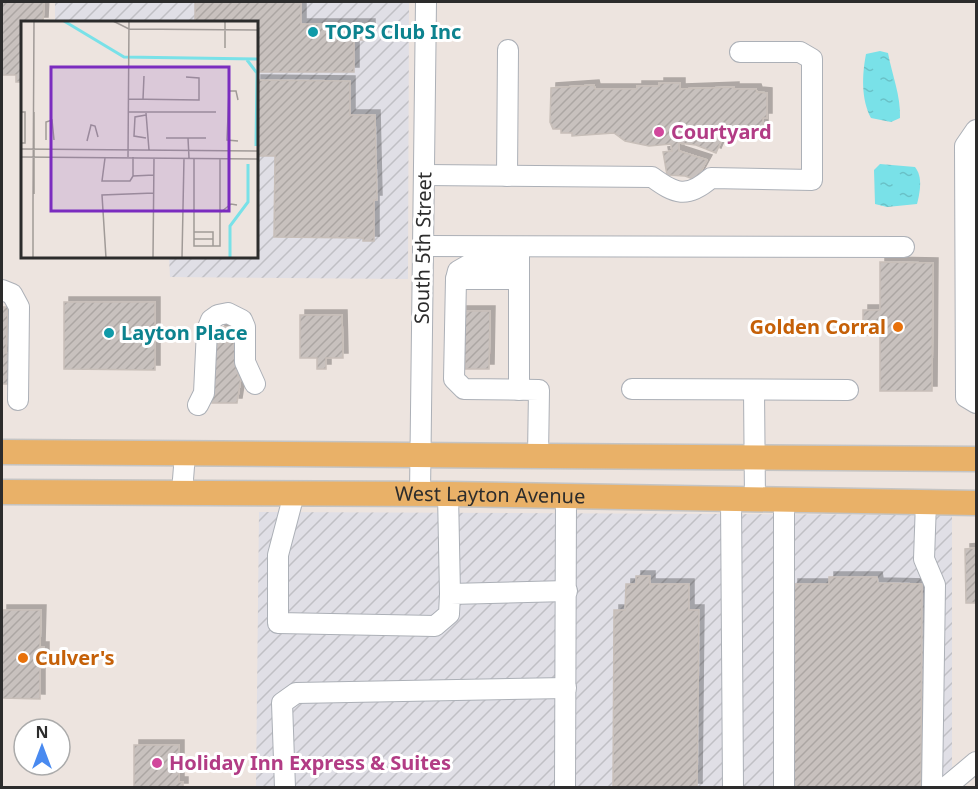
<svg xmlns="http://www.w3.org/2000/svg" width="978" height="789" viewBox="0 0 978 789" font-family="'Noto Sans',sans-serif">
<defs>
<pattern id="industrial-furrows" width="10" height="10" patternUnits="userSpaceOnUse" patternTransform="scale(1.5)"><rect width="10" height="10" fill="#e0dfe6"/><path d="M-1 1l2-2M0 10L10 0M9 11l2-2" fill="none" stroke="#c0c0c5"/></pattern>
<pattern id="water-ripples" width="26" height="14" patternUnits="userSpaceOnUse" patternTransform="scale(1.5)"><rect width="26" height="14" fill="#79e1e8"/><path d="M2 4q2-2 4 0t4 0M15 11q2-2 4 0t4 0" fill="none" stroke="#69c1c7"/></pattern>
<pattern id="building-hatch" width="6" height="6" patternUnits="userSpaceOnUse" patternTransform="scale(1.5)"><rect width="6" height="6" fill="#c8c1be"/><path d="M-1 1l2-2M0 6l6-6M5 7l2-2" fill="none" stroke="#aca6a3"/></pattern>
<filter id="shadow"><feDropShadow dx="5" dy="-5" stdDeviation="0" flood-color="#0004"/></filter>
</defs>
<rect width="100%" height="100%" fill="#ede4df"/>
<g fill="url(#industrial-furrows)">
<path d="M55 2H409L408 279 170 277 169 257 256 256V22H55Z"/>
<path d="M259 512 952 515V787L256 788Z"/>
</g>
<g fill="url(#water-ripples)">
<path d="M880 51 888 53C892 75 901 96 900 118L891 122 871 118C861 99 862 75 866 54Z"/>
<path d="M880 164 915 167C923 177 920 192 917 204L887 207 875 204 874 170Z"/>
</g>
<g fill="url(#building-hatch)" stroke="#c8bfb9" stroke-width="1.5" filter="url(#shadow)">
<path d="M2 2H44L43 22H22V82H16V75H2Z"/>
<path d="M195 2H301V24H370V40H354V72H256V22H195Z"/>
<path d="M256 80 350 81V115H375L377 200H374V241H363V238L274 237 275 156H256Z"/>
<path d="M659 83H680V89L734 87V89H756L757 92 767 93V118H763V131L723 137 716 153 696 145 679 143V151L707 160 696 180 685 176 667 175 663 152 672 151 671 144 649 146 625 141 614 133 572 136V133H561V129H553L550 122 551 88 594 85 595 89H637V86H659Z"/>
<path d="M880 262 933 263 932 391H880V335H863V310H880Z"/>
<path d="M64 302H155V370L64 369Z"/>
<path d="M2 307H8L6 353H12V384H2Z"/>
<path d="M462 311H490L489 369H465V357H462Z"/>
<path d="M300 315H342L343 358H326V369H317V358H300Z"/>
<rect x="220" y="327" width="12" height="8"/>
<path d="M211 342H238V377H241L237 403H212Z"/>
<path d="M976 548V603H966L965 549Z"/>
<path d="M636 576H650V584H689V610H699L697 788H613L614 610H625L626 584H636Z"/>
<path d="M829 577H877L878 583 922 584 921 788H791L793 584H829Z"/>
<path d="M2 610H41L40 647H44V668H40V699L2 698Z"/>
<path d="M134 745H179V782H183V788H134Z"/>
</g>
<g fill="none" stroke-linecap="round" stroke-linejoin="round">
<g stroke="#acb0b7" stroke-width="22">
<g id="minor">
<path d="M976 130 965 146 966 397 976 403"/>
<path d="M424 175 652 177C675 194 687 199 711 178L812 180V59L800 52H740"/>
<path d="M507 176 508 50"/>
<path d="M423 246 904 247"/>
<path d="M519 264 472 263 458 271 456 279 454 379 464 389 539 390 538 456"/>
<path d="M456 279H519"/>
<path d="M2 290 12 294 19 307 18 400"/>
<path d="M632 389 848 390"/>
<path d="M519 390V252"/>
<path d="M754 390 755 500"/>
<path d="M198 405 204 393 207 330 211 320 218 315 228 313 242 320 245 327V362L255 384"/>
<path d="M182 492 185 454"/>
<path d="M294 494 278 555V623L435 626 449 614 450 594 567 591"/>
<path d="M420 494 426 2"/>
<path d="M448 494 450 594"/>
<path d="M731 499 733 788"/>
<path d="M926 502 924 559 935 585 932 788"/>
<path d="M285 788 282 703 296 693 566 688"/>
<path d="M565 788 566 497"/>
<path d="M784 788V500"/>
<path d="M945 788 976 762"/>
</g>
</g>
<g stroke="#c4c4c4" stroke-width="27">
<g id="major">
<path d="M2 452 976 459"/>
<path id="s1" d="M2 492 448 494 976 503"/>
</g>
</g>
<use href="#minor" stroke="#fff" stroke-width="20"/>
<use href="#major" stroke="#e9b168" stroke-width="24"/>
</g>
<g fill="#0f9aa8" stroke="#fff" stroke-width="2">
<circle cx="313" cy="32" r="6"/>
<circle cx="109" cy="333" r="6"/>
</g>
<g fill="#d1479c" stroke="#fff" stroke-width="2">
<circle cx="659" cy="132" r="6"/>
<circle cx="157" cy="763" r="6"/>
</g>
<g fill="#e8710a" stroke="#fff" stroke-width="2">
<circle cx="898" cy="327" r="6"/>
<circle cx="23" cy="658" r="6"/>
</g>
<g text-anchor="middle" stroke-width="6" stroke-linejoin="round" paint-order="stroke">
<g font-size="20" font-weight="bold" fill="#0d838f" stroke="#fff" text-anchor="start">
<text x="325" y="39">TOPS Club Inc</text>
<text x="121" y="340">Layton Place</text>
</g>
<g font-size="20" font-weight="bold" fill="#b23c85" stroke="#fff" text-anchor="start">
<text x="671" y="139">Courtyard</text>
<text x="169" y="770">Holiday Inn Express &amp; Suites</text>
</g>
<g font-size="20" fill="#2c2c2c" stroke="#fff">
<text transform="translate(423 248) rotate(-89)" y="7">South 5th Street</text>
<text dy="7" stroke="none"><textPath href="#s1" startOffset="488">West Layton Avenue</textPath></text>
</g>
<g font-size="20" font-weight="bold" fill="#c56008" stroke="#fff" text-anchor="end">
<text x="886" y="334">Golden Corral</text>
<text x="35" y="665" text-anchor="start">Culver's</text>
</g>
</g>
<g transform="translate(21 21)">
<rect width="237" height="237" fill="#ede4df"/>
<path fill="none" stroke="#79e1e8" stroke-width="3" d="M43 0 103 36 237 38M226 39 236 52 235 125M209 237V205L227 181V143"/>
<path fill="none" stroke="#a09a97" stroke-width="1.5" d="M92 0 108 8 237 9M204 27V0M107 78 178 79V57L165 56M122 78 123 55M217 79 215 70H208L206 119 217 120M0 91H4V122H0M107 91H195M125 92 128 129M125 117 113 115 114 96 125 94M145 117H185M167 117 168 137M25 119V101L31 99 33 119M66 120 70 104 74 105 77 116M0 128 237 130M0 136 237 138M107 136 108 0M112 136V155M84 137 81 160H109L112 155 133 154M173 137V225H199V138M13 173V91M12 182 13 0M200 191 210 183 216 184M173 211H192V225M173 218H192M12 237V181M85 237 81 174 133 172M132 237 133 137M161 237 163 137"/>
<path fill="#7b2cbf" fill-opacity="0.15" stroke="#7b2cbf" stroke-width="3" d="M30 46H208V190H30Z"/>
<rect width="237" height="237" fill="none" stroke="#2c2c2c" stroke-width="3"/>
</g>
<rect width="978" height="789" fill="none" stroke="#2c2c2c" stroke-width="6"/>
<g transform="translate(42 747)"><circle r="28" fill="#ffffff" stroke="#ababab" stroke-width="1.5"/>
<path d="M0-4.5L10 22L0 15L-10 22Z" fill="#498af0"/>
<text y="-9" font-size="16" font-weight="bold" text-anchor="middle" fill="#2c2c2c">N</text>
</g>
</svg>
